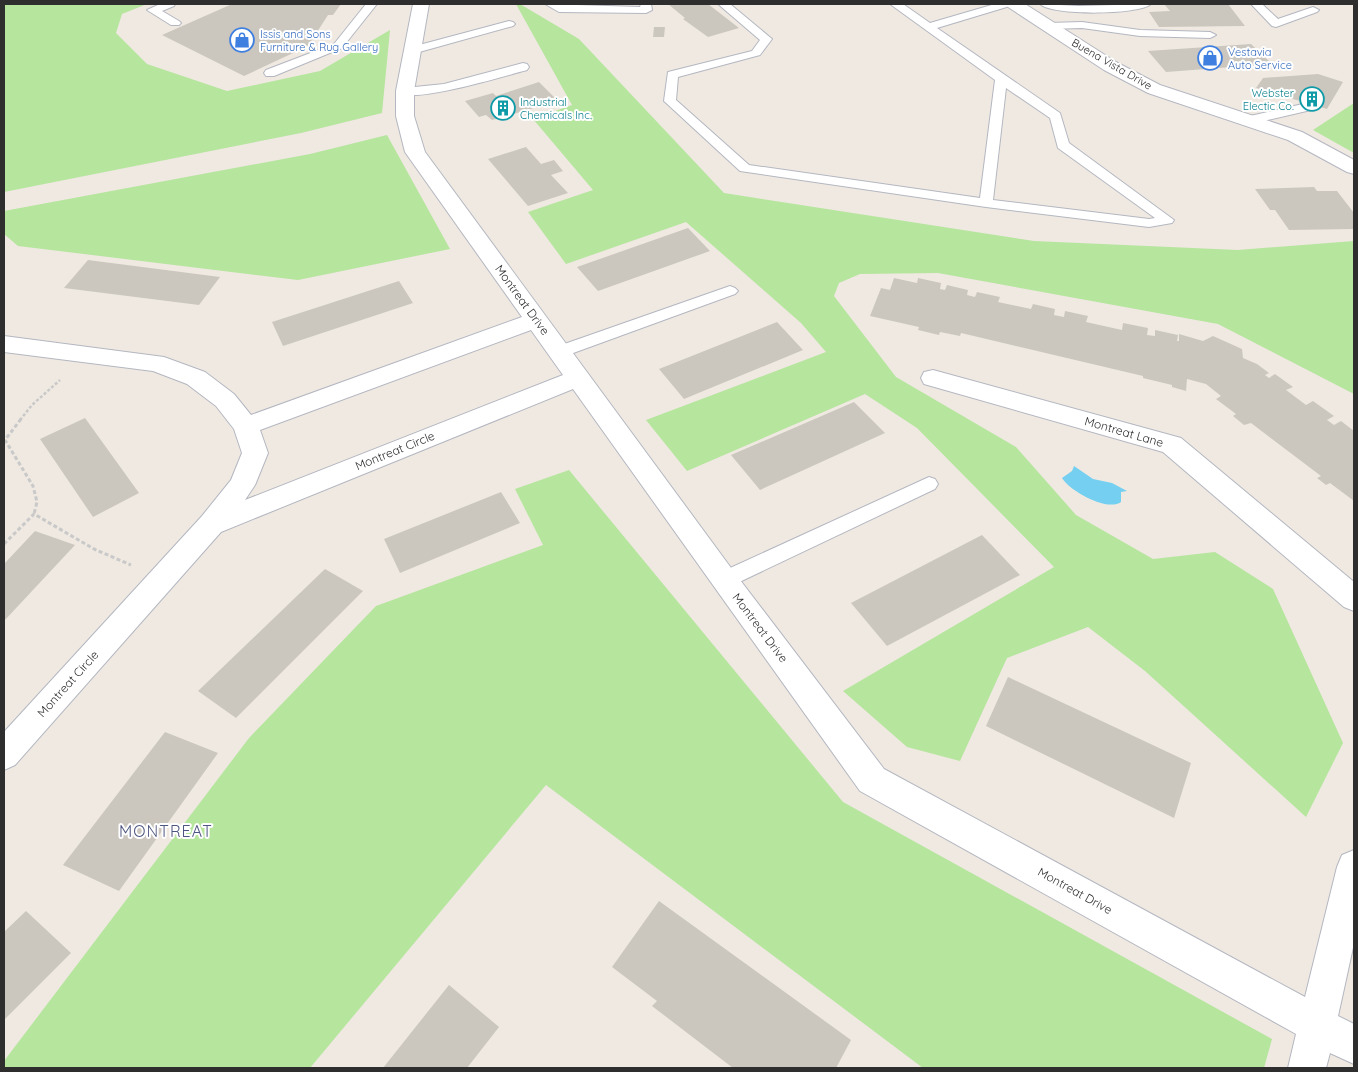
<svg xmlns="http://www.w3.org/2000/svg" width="1358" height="1072" viewBox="0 0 1358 1072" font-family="Quicksand,sans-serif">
<rect width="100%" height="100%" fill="#efe9e1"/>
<g fill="#b6e59e">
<path d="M4 4H147L122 14 116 33 147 64 227 91 320 71 390 30 382 113 301 133 4 192Z"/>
<path d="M516 4H520L579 39 724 193 1034 241 1238 250 1354 241V394L1218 324 938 273 860 274 839 283 834 296 896 377 1016 447 1076 515 1153 559 1215 552 1273 589 1343 743 1306 817 1145 671 1088 627 1007 658 960 761 907 747 843 691 1054 567 917 428 865 394 687 471 646 420 826 352 801 323 686 222 566 264 528 212 593 190 533 119 572 105Z"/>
<path d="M1354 103V153L1313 130Z"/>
<path d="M387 135 450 249 298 280 18 246 4 234V211L310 154Z"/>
<path d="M569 470 843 802 1272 1039 1264 1068H923L546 785 310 1068H4V1061L249 738 376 606 543 545 515 489Z"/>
</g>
<path fill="#75cff0" d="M1074 466 1093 479 1112 483 1127 491 1121 492V502C1107 512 1070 491 1062 478L1072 471Z"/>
<g fill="#cbc7bf">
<path d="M232 4H341L333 15H328L308 46 244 76 162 35Z"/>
<path d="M668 4H708L739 28 708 37 683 19 685 18Z"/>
<path d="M1164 4H1228L1245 26 1159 27 1149 12 1170 11Z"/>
<path d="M654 27H665L664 37H653Z"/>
<path d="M1251 44 1272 64 1166 72 1148 51Z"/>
<path d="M1318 74 1343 82 1327 109 1256 88 1263 78Z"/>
<path d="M539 82 558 101 492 120 486 115 479 117 465 101 493 93 496 96Z"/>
<path d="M526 147 541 164 554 160 563 171 551 175 568 193 528 206 488 159Z"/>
<path d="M1314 187 1317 191H1337L1354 213V229L1289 230 1275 210H1270L1255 189Z"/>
<path d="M688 228 710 251 598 291 577 267Z"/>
<path d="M88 260 220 277 199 305 64 288Z"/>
<path d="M894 278 917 283 918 278 941 283 940 289 945 290 947 285 968 290 967 295 975 297 977 292 1000 297 998 302 1031 309 1033 304 1055 309 1054 315 1064 317 1065 311 1088 316 1086 322 1122 330 1123 323 1148 328 1147 335 1155 336V330L1178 335 1177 341H1179V334L1203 341 1213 336 1242 349 1243 358 1257 364 1269 373 1265 375 1269 378 1275 374 1293 387 1286 390 1306 405 1313 401 1334 416 1327 420 1334 425 1341 421 1354 431V501L1330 483 1326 485 1317 478 1321 476 1251 423 1244 425 1233 416 1236 414 1216 399 1221 396 1206 384 1187 379 1186 391 1172 387V385L1143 378V376L961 333 960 336 940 332 939 335 918 330 919 327 870 316 881 288 890 290Z"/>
<path d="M399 281 413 303 283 346 272 322Z"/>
<path d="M777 322 803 350 684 399 659 369Z"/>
<path d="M854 402 885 433 760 490 731 455Z"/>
<path d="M85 418 139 493 93 517 40 439Z"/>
<path d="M501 492 520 523 400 573 384 539Z"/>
<path d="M35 531 75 545 4 621V564Z"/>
<path d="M982 535 1020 575 887 646 851 603Z"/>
<path d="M325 569 363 591 236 718 198 691Z"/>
<path d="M1008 677 1191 763 1174 818 986 726Z"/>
<path d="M165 732 218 753 119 891 63 865Z"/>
<path d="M659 901 851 1040 836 1068H733L652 1006 657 1001 612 967Z"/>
<path d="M26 911 71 953 4 1020V932Z"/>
<path d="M449 985 499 1027 467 1068H383Z"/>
</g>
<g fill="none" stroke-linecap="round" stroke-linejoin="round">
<g stroke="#b4b7c1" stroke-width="2">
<g id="service">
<path d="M160 4H175L174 6 162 11 179 21 181 23 179 25H171L147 10Z"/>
<path d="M366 4H377L342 48 274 76H266L264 73 266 70 334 44Z"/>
<path d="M545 4 640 7 641 4H651L652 10 646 13 559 12Z"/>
<path d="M718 4H730L772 39 760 55 678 77 676 100 749 165 980 198 995 80 890 4H903L930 23 995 4H1011L1010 6 937 28 1060 113 1069 143 1174 220 1172 223 1149 227 986 207 740 171 664 101 668 72 752 51 760 40ZM1006 88 1050 118 1058 148 1155 218 1149 219 993 200Z"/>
<path d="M1040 4 1079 6 1151 4C1139 15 1052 16 1040 4Z"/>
<path d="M1251 4H1262L1278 19 1313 7 1319 10 1317 12 1276 27 1272 26Z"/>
<path d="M509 21 513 22 515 24 513 26 412 54 406 50 408 48Z"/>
<path d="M1082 22 1140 30 1210 32 1216 35 1210 38 1140 36 1082 28 1048 29 1042 26 1048 23Z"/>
<path d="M523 63 527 64 529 67 527 70C508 75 410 105 399 92L405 88 444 84Z"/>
<path d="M1307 103 1311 104 1313 107 1311 110 1250 124 1244 120 1246 117Z"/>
<path d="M730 286 735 288 738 291 735 294 565 356 559 357 553 356 551 352 553 348Z"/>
<path d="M929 477 935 479 938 484 935 489 731 586 724 588 717 586 714 580 717 574Z"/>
</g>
</g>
<g stroke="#b4b7c1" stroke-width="2">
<g id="minor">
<path d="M413 4H429L414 91V116L425 152 734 572 884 769 1305 997 1337 867 1342 855 1354 850V943L1338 1016 1354 1024V1064L1330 1053 1326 1068H1288L1296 1034 860 791 573 389 221 532 15 765 4 770V732L202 516 231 480 242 453 234 429 216 406 187 384 153 371 4 352V336L164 357 205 372 234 394 251 415 522 317 405 152 396 116V91ZM531 330 563 375 245 500 255 485 268 453 260 430Z"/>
<path d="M1006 4H1025L1116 62 1160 85 1302 132 1354 160V174L1347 172 1288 140 1148 93 1104 70 1008 7Z"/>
<path d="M933 370 1181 438 1354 582V611L1344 607 1163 452 924 384 921 378 924 372Z"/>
</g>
</g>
<path stroke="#c9c9c9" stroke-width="2.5" stroke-dasharray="3 2" stroke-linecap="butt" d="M20 420 32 405 60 380"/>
<g stroke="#c9c9c9" stroke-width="3" stroke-dasharray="4 2.5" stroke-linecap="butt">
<path d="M21 419 5 440 33 486 37 502 34 514"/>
<path d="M4 544 34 514 94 549 131 565"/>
</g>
<use href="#service" fill="#fff" fill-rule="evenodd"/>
<use href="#minor" fill="#fff" fill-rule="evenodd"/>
</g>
<defs>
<g id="shop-ring" transform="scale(1.25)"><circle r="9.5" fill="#fff" stroke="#3f7fe0" stroke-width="1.5"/><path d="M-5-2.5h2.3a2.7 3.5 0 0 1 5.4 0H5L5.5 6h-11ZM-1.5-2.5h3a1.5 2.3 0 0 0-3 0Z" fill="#3f7fe0"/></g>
<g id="building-ring" transform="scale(1.25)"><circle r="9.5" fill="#fff" stroke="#0f9aa8" stroke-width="1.5"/><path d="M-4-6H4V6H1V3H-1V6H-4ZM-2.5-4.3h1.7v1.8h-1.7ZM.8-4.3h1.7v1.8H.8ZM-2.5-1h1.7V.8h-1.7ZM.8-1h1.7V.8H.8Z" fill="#0f9aa8"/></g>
</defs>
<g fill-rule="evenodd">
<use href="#shop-ring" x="242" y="40"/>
<use href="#shop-ring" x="1210" y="58"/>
<use href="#building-ring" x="1312" y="99"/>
<use href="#building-ring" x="503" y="108"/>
</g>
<g text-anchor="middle" stroke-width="4" stroke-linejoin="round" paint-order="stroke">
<g font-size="11" fill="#366cbe" stroke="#fff" text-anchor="start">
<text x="260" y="38">Issis and Sons<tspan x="260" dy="13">Furniture &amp; Rug Gallery</tspan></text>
<text x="1228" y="56">Vestavia<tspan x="1228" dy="13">Auto Service</tspan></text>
</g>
<g font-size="11" fill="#2e2e2e" stroke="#fff">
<text transform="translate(1112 64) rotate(30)" y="4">Buena Vista Drive</text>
</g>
<g font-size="11" fill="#0d838f" stroke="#fff" text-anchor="end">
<text x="1294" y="97">Webster<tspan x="1294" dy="13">Electic Co.</tspan></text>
<text x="520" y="106" text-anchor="start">Industrial<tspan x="520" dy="13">Chemicals Inc.</tspan></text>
</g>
<g font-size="12" fill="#2e2e2e" stroke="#fff">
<text transform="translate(522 300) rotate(54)" y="4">Montreat Drive</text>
<text transform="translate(1124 432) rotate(16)" y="4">Montreat Lane</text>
<text transform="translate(395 451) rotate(-22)" y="4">Montreat Circle</text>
<text transform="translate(760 628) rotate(53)" y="4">Montreat Drive</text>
<text transform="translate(68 684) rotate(-48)" y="4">Montreat Circle</text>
<text transform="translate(1075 891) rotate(29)" y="4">Montreat Drive</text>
</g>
<g font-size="16" letter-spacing="1" fill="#4d5680" stroke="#fff">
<text x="166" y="837">MONTREAT</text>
</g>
</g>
<rect width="1358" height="1072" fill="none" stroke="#2e2e2e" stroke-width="10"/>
</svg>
